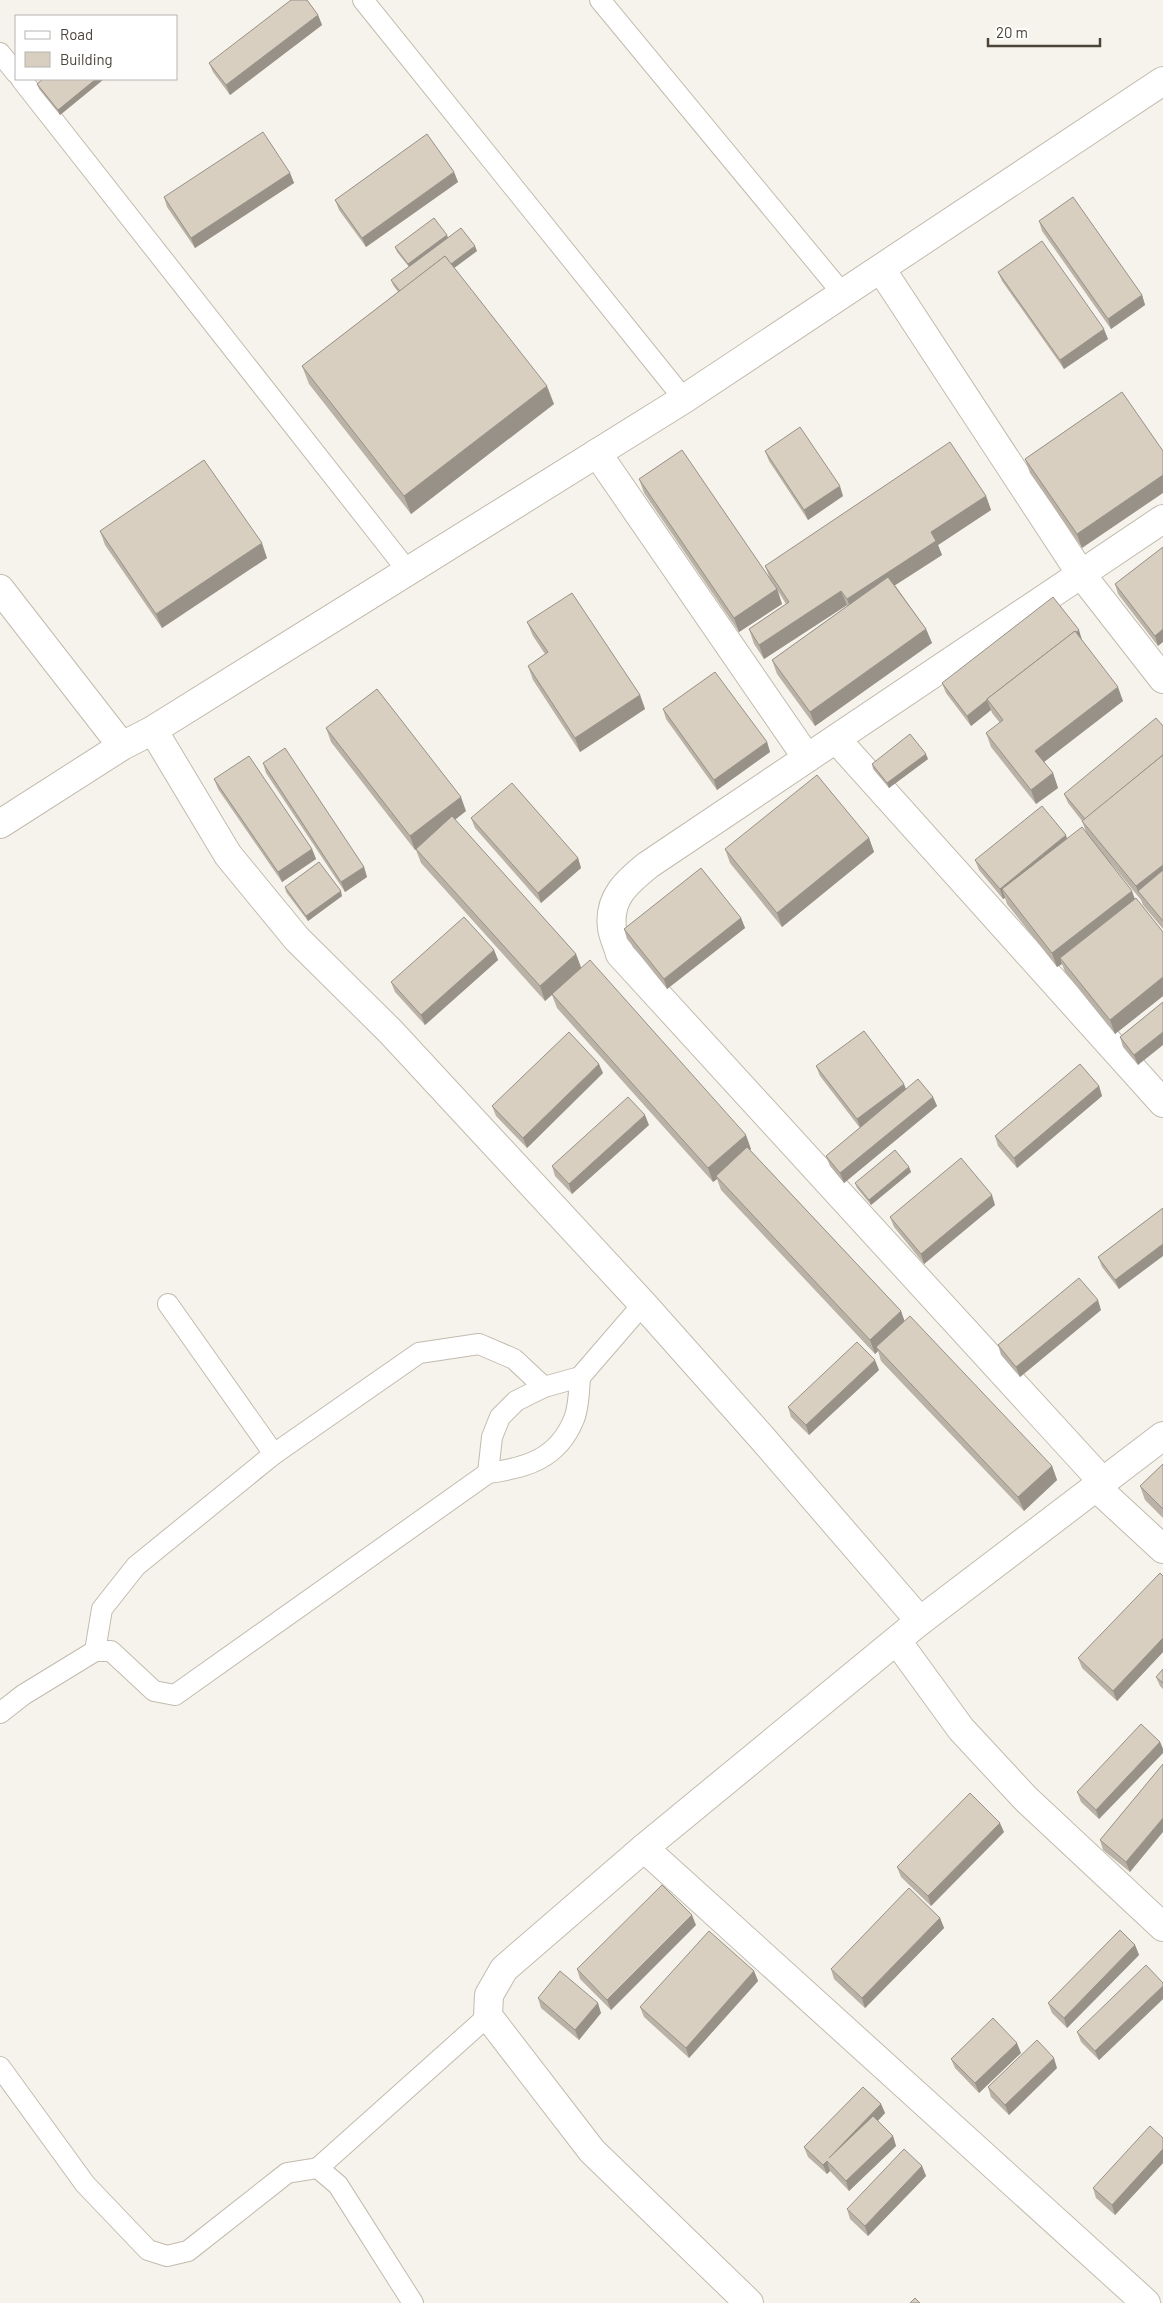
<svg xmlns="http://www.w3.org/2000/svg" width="1163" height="2303" viewBox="0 0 1163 2303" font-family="Barlow,sans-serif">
<rect width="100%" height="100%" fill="#f6f3ec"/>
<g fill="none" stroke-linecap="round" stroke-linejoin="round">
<g stroke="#c2bbae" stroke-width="22">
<g id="service">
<path d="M363 0 684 399"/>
<path d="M600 0 843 294"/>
<path d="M0 53 16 73"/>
<path d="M21 79 407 570"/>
<path d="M168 1304 274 1454"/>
<path d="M488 1473 492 1437 500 1417 516 1401 544 1387 580 1377 643 1304"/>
<path d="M95 1651 102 1609 136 1566 274 1454 419 1353 479 1344 514 1359 544 1387"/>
<path d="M0 1713 23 1695 95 1651H111L154 1691 175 1695 488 1473C526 1468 558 1459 574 1419 579 1407 579 1390 580 1377"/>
<path d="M0 2067 85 2184 148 2250 167 2256 188 2251 287 2173 318 2168 338 2185 413 2303"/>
<path d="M318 2168 488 2016"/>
</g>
</g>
<g stroke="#c2bbae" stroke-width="30">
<g id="minor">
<path d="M881 269 1081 574 1163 679"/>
<path d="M597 453 807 758"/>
<path d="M0 589 122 746"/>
<path d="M153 730 228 855 297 939 390 1031 643 1304 763 1439 920 1621"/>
<path d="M836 739 1163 1103"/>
<path d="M1103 1482 620 954C618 946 613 936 612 928 608 898 627 882 648 865L1163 519"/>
<path d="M1097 1488 1163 1549"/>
<path d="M897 1641 961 1729 1026 1799 1163 1927"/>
<path d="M644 1848 1146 2303"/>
<path d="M749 2303 592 2151 488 2016 489 1995 504 1969 644 1848 920 1621 1163 1436"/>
</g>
</g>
<g stroke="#c2bbae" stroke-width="30">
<path id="tertiary" d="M0 824 122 746 153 730 684 399 1163 81"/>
</g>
<use href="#service" stroke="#fff" stroke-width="20"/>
<use href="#minor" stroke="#fff" stroke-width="28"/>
<use href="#tertiary" stroke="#fff" stroke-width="28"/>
</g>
<g fill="#bab2a6">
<path d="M318 15 322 25 230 95 213 72 209 63Z"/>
<path d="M104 79 60 115 39 89 37 84Z"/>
<path d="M454 172 458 182 366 247 339 210 335 200Z"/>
<path d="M290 173 294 183 195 248 167 207 164 197Z"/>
<path d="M1039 221 1142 295 1145 305 1111 329 1042 231Z"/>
<path d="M448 238 477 251 454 268 554 404 411 514 309 384 302 366 398 292 393 285 391 280 409 267 397 252 395 247Z"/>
<path d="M998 272 1108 339 1064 369 1002 281Z"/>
<path d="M1122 392 1082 548 1030 473 1025 459Z"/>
<path d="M765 451 843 496 808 520 769 461Z"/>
<path d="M639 479 770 579 765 566 986 496 991 510 938 545 942 555 895 585 926 629 932 643 815 726 777 674 772 660 847 606V605L764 659 754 644 749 629 786 604 778 591 782 604 739 632 644 493Z"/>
<path d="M100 531 267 558 162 628 105 545Z"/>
<path d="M1163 547 1158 646 1118 594 1115 584Z"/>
<path d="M527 622 640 695 645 709 580 752 533 680 528 666 545 654 533 636Z"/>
<path d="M1082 640 1123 701 1044 762 1053 773 1058 788 1036 804 991 747 986 733 1000 723 992 713 991 710 971 726 946 693 942 683Z"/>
<path d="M663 709 767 742 770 752 717 790 666 719Z"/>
<path d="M1163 726V929L1143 905 1141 900 1110 862 1135 899 1163 932V996L1115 1034 1065 972 1062 964 1057 967 1007 904 1005 898 1003 899 979 870 975 860 1067 839 1086 832 1082 821 1068 803 1064 794Z"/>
<path d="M326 728 466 811 455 820 576 954 581 967 751 1149 750 1150 901 1311 904 1321 1052 1466 1057 1480 1024 1511 881 1361 878 1351 875 1354 721 1190 717 1179 713 1182 557 1008 552 995 545 1001 421 863 416 850H415L331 742Z"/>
<path d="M928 759 889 788 873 769 872 764Z"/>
<path d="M263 763 364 867 367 877 345 892 266 773Z"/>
<path d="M214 779 312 849 316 859 282 882 218 789Z"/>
<path d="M471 818 578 858 581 868 541 903 475 828Z"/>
<path d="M869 838 874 852 782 927 730 863 725 849Z"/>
<path d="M285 887 342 896 308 921 286 892Z"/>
<path d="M741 918 745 928 667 989 627 939 624 929Z"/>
<path d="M494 950 498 960 425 1025 395 992 391 982Z"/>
<path d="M1163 1002 1138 1065 1123 1047 1120 1037Z"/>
<path d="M816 1066 933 1097 937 1106 844 1183 830 1166 826 1156 860 1128 820 1076Z"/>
<path d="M603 1073 527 1148 496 1116 492 1106Z"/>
<path d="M1099 1086 1102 1096 1017 1168 998 1146 995 1136Z"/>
<path d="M649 1125 572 1194 555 1176 552 1166Z"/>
<path d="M909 1167 911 1172 871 1205 857 1188 855 1183Z"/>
<path d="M995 1205 924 1264 894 1227 890 1217Z"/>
<path d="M1163 1208 1119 1289 1102 1267 1098 1257Z"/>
<path d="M1101 1310 1020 1377 1001 1355 998 1345Z"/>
<path d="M879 1370 809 1435 791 1417 788 1407Z"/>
<path d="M1163 1464V1518L1145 1500 1140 1486Z"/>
<path d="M1163 1576V1652L1117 1701 1082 1668 1078 1658Z"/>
<path d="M1163 1669V1689L1160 1686 1156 1677Z"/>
<path d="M1160 1742 1163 1749V1753L1099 1819 1081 1802 1077 1792Z"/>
<path d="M1163 1764 1130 1872 1103 1850 1100 1840Z"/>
<path d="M1004 1832 931 1906 901 1877 897 1867Z"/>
<path d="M940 1918 944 1928 865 2008 834 1979 831 1969Z"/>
<path d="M696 1925 611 2010 580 1979 577 1969Z"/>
<path d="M1135 1945 1139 1955 1067 2028 1052 2013 1048 2003Z"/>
<path d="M754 1971 758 1981 689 2058 644 2017 640 2007Z"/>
<path d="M1163 1983V1999L1099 2060 1081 2042 1077 2032Z"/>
<path d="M538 1998 601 2013 579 2040 541 2008Z"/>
<path d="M1021 2053 979 2093 955 2068 951 2059Z"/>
<path d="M1057 2068 1009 2115 991 2097 988 2087Z"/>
<path d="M881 2104 885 2113 878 2121 893 2136 896 2146 849 2191 830 2171 827 2174 808 2157 804 2147Z"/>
<path d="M1163 2138V2163L1115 2215 1096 2198 1093 2188Z"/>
<path d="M922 2166 926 2176 868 2236 850 2219 847 2209Z"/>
</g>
<g fill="#979187">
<path d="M318 15 322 25 230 95 226 85Z"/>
<path d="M96 79H104L60 115 58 110Z"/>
<path d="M454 172 458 182 366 247 362 238Z"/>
<path d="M290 173 294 183 195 248 191 238Z"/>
<path d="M447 235 449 240 410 269 408 264Z"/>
<path d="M475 246 477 251 407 303 405 298Z"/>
<path d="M1142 295 1145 305 1111 329 1108 319Z"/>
<path d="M1104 329 1108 339 1064 369 1060 360Z"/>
<path d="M547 386 554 404 411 514 404 496Z"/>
<path d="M1163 475V493L1082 548 1077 534Z"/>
<path d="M840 486 843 496 808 520 804 510Z"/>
<path d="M986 496 991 510 938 545 942 555 852 613 847 599 931 532Z"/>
<path d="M262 543 267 558 162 628 156 614Z"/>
<path d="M777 589 782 604 739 632 734 618Z"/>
<path d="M841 591 847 605 764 659 759 645Z"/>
<path d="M926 629 932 643 815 726 810 712Z"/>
<path d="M1163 629V642L1158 646 1155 636Z"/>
<path d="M1079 630 1082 640 994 708Z"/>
<path d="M1118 687 1123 701 1040 765 1035 751Z"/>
<path d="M640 695 645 709 580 752 575 738Z"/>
<path d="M987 700 991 710 971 726 967 716Z"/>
<path d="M767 742 770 752 717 790 714 780Z"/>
<path d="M926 754 928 759 889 788 887 783Z"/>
<path d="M1053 773 1058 788 1036 804 1031 790Z"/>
<path d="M461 797 466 811 415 850 410 836Z"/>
<path d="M1066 835 1069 845 1002 889 1005 898 1003 899 1000 889Z"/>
<path d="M869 838 874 852 782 927 777 913Z"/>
<path d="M312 849 316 859 282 882 278 872Z"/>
<path d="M578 858 581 868 541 903 538 893Z"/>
<path d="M1163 865V883L1138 892 1136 886Z"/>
<path d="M364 867 367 877 345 892 341 882Z"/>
<path d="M341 891 342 896 308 921 306 916Z"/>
<path d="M1132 891 1137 905 1060 958 1062 964 1057 967 1052 953Z"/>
<path d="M741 918 745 928 667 989 664 979Z"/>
<path d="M494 950 498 960 425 1025 421 1015Z"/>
<path d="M576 954 581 968 545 1001 540 986Z"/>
<path d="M1163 977V996L1115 1034 1110 1020Z"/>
<path d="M1163 1032V1045L1138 1065 1134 1055Z"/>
<path d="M599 1064 603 1073 527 1148 523 1138Z"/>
<path d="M904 1084 908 1094 861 1129 857 1119Z"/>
<path d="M1099 1086 1102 1096 1017 1168 1014 1158Z"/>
<path d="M933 1097 937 1106 844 1183 840 1173Z"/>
<path d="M645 1115 649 1125 572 1194 569 1184Z"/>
<path d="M746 1135 751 1149 718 1178 716 1176 717 1179 713 1182 708 1168Z"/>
<path d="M909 1167 911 1172 871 1205 869 1200Z"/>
<path d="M992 1195 995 1205 924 1264 921 1254Z"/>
<path d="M1163 1244V1256L1119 1289 1115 1280Z"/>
<path d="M1098 1300 1101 1310 1020 1377 1016 1367Z"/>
<path d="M901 1311 906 1325 876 1347 878 1351 875 1354 870 1340Z"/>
<path d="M875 1360 879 1370 809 1435 806 1425Z"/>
<path d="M1052 1466 1057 1480 1024 1511 1018 1497Z"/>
<path d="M1163 1638V1652L1117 1701 1113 1691Z"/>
<path d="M1160 1742 1163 1749V1753L1099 1819 1096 1810Z"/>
<path d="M1163 1818V1832L1130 1872 1126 1862Z"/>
<path d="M1000 1823 1004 1832 931 1906 928 1896Z"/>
<path d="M692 1915 696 1925 611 2010 607 2000Z"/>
<path d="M940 1918 944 1928 865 2008 862 1998Z"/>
<path d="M1135 1945 1139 1955 1067 2028 1064 2018Z"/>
<path d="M754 1971 758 1981 689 2058 686 2048Z"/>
<path d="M1163 1986V1999L1099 2060 1095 2051Z"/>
<path d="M598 2003 601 2013 579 2040 575 2030Z"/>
<path d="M1017 2043 1021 2053 979 2093 975 2083Z"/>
<path d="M1054 2058 1057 2068 1009 2115 1005 2105Z"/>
<path d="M881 2104 885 2113 833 2168 829 2158Z"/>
<path d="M893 2136 896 2146 849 2191 846 2181Z"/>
<path d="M1163 2149V2163L1115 2215 1112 2205Z"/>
<path d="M827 2161 830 2171 827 2174 823 2165Z"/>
<path d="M922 2166 926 2176 868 2236 865 2226Z"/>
</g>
<g fill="#d8cfc1" stroke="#979187">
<path d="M291 0H307L318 15 226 85 209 63Z"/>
<path d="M43 79H96L58 110 37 84Z"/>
<path d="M263 132 290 173 191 238 164 197Z"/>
<path d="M427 134 454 172 362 238 335 200Z"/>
<path d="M1073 197 1142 295 1108 319 1039 221Z"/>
<path d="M434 218 447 235 408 264 395 247Z"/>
<path d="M461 228 475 246 451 264 445 256 400 291 391 280Z"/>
<path d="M1042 241 1104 329 1060 360 998 272Z"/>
<path d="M445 256 547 386 404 496 302 366Z"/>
<path d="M1122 392 1163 451V475L1077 534 1025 459Z"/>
<path d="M800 427 840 486 804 510 765 451Z"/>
<path d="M950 442 986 496 931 532 936 541 847 599 841 591 759 645 749 629 789 602 765 566Z"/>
<path d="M682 450 777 589 734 618 639 479Z"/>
<path d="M204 460 262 543 156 614 100 531Z"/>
<path d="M1163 547V629L1155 636 1115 584Z"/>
<path d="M888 577 926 629 810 712 772 660Z"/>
<path d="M572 593 640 695 575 738 528 666 548 652 527 622Z"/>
<path d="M1053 597 1079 630 1076 632 1075 631 987 699V700L967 716 942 683Z"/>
<path d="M1075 631 1118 687 1035 751 1053 773 1031 790 986 733 1003 720 987 699Z"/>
<path d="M715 672 767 742 714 780 663 709Z"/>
<path d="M377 689 461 797 410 836 326 728Z"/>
<path d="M1156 718 1163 726V755L1085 819 1064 794Z"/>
<path d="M910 734 926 754 887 783 872 764Z"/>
<path d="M285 748 364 867 341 882 263 763Z"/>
<path d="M1163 755V865L1136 886 1082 821Z"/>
<path d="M249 756 312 849 278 872 214 779Z"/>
<path d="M817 775 869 838 777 913 725 849Z"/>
<path d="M512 783 578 858 538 893 471 818Z"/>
<path d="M1042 806 1066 835 1000 889 975 860Z"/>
<path d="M452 816 576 954 540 986 416 849Z"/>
<path d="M1082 827 1132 891 1052 953 1002 889Z"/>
<path d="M319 862 341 891 306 916 285 887Z"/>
<path d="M701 868 741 918 664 979 624 929Z"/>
<path d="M1163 870V921L1138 891Z"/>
<path d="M1136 898 1163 932V977L1110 1020 1060 958Z"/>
<path d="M464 917 494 950 421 1015 391 982Z"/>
<path d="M590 960 746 1135 708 1168 552 994Z"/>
<path d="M1163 1002V1032L1134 1055 1120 1037Z"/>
<path d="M864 1031 904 1084 857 1119 816 1066Z"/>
<path d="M569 1032 599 1064 523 1138 492 1106Z"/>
<path d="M1080 1064 1099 1086 1014 1158 995 1136Z"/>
<path d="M918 1079 933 1097 840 1173 826 1156Z"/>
<path d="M628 1097 645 1115 569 1184 552 1166Z"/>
<path d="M747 1147 901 1311 870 1340 716 1176Z"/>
<path d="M895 1150 909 1167 869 1200 855 1183Z"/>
<path d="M961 1158 992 1195 921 1254 890 1217Z"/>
<path d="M1163 1208V1244L1115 1280 1098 1257Z"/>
<path d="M1079 1278 1098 1300 1016 1367 998 1345Z"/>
<path d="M910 1316 1052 1466 1018 1497 876 1347Z"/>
<path d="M857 1342 875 1360 806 1425 788 1407Z"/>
<path d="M1163 1464V1509L1140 1486Z"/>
<path d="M1160 1573 1163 1576V1638L1113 1691 1078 1658Z"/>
<path d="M1163 1669V1683L1156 1677Z"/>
<path d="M1141 1724 1160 1742 1096 1810 1077 1792Z"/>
<path d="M1163 1764V1818L1126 1862 1100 1840Z"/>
<path d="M970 1793 1000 1823 928 1896 897 1867Z"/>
<path d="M662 1885 692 1915 607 2000 577 1969Z"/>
<path d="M909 1888 940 1918 862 1998 831 1969Z"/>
<path d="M1120 1930 1135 1945 1064 2018 1048 2003Z"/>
<path d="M709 1931 754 1971 686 2048 640 2007Z"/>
<path d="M1146 1965 1163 1983V1986L1095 2051 1077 2032Z"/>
<path d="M560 1971 598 2003 575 2030 538 1998Z"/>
<path d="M993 2018 1017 2043 975 2083 951 2059Z"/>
<path d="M1037 2040 1054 2058 1005 2105 988 2087Z"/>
<path d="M863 2087 881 2104 829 2158 873 2116 893 2136 846 2181 827 2161 823 2165 804 2147Z"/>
<path d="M1150 2126 1163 2138V2149L1112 2205 1093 2188Z"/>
<path d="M904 2149 922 2166 865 2226 847 2209Z"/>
<path d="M915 2298 920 2303H910Z"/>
</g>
<rect x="15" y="15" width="162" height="65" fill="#ffffff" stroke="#b7b4b0"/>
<rect x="25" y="31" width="25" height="8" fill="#ffffff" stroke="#b7b4b0"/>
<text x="60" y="40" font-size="15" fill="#4b4439">Road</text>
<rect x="25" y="52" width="25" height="15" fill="#d8cfc1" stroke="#b7b4b0"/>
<text x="60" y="65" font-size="15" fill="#4b4439">Building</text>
<path d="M988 38v8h112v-8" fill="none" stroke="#4b4439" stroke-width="2.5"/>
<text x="996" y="38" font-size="15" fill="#4b4439" stroke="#ffffff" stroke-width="4" paint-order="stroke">20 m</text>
</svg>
